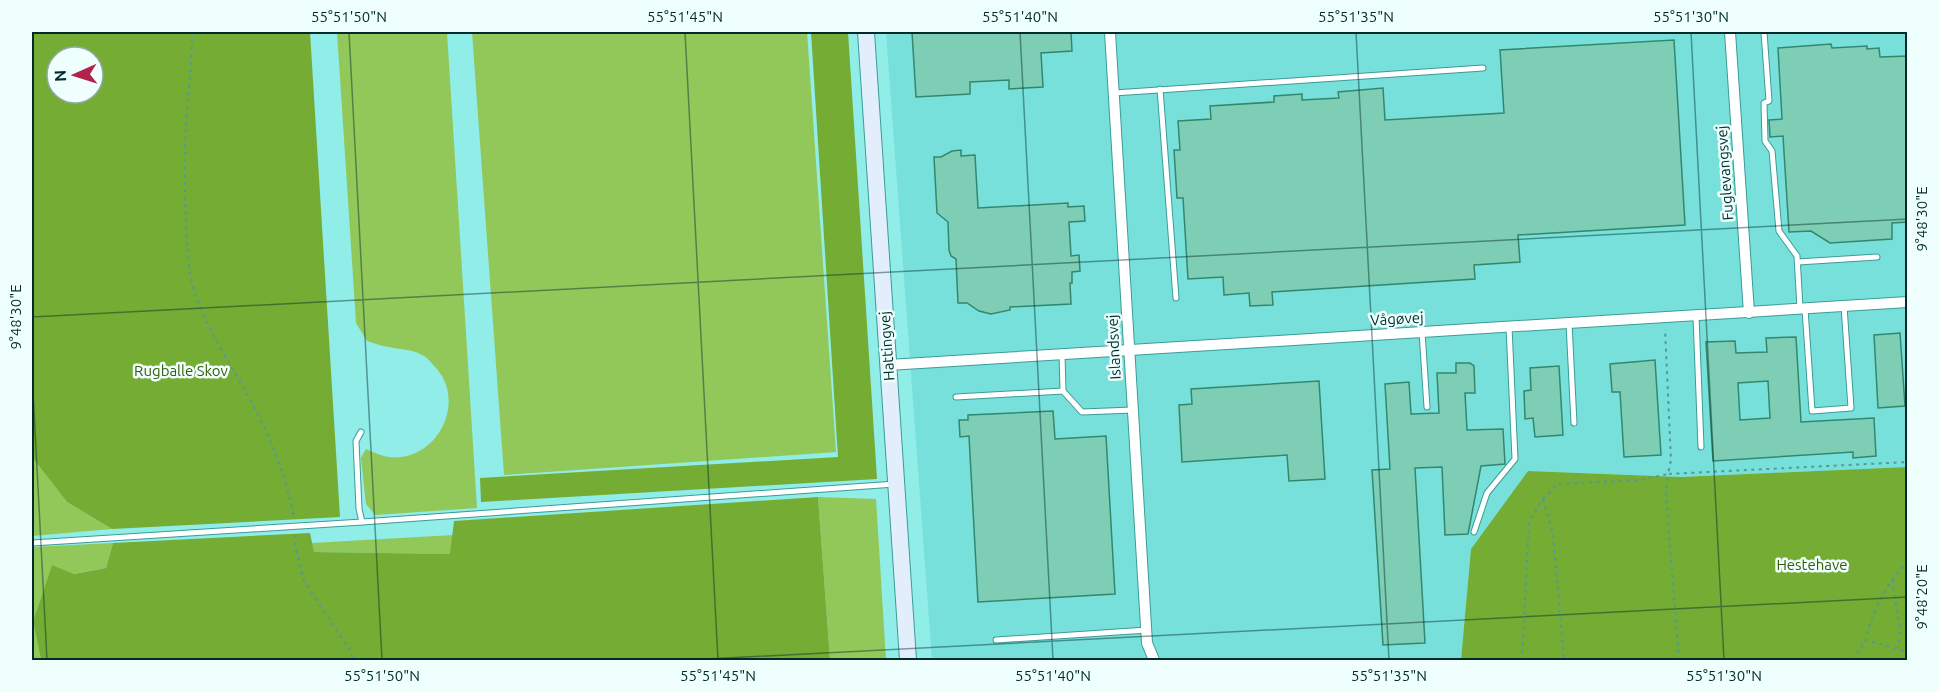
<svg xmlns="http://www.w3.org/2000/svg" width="1939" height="692" viewBox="0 0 1939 692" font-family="Ubuntu,sans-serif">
<rect width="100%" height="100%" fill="#90ede8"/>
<path fill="#78e0db" d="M886 32H1907V467L1681 477 1528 471 1471 549 1461 660H932Z"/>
<g fill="#92c859">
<path d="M337 32H447L477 508 375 515 366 504 361 458 366 449C376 454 389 459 401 457 441 452 464 401 437 369 433 365 429 359 424 356 412 349 402 350 389 347 381 346 374 343 367 341L356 323Z"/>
<path d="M472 32H807L836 452 504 475Z"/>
<path d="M32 457 67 502 112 529 32 536Z"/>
<path d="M818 497 876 499 886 660H830Z"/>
<path d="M453 535 451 554 313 552 312 543Z"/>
<path d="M113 543 106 568 73 574 52 565 33 621 41 660H32V547Z"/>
</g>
<g fill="#75ac34" fill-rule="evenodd">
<path d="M32 32H310L340 517 112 529 67 502 32 457ZM57 57H93V93H57Z"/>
<path d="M811 32H848L877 479 481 502 480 478 838 457Z"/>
<path d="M1907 467V660H1461L1471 549 1528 471 1681 477Z"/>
<path d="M818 497 830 660H41L33 621 52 565 74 574 106 568 113 543 310 533 314 552 450 554 454 521Z"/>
</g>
<g fill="#7dceb4" stroke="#33876f" stroke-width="1.5" fill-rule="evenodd">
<path d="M912 32H1071L1072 51 1041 53 1043 87 1009 89V80L970 82V94L916 97Z"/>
<path d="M1674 40 1685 225 1518 235 1520 262 1474 265 1475 279 1272 292 1273 305 1250 306 1249 293 1224 295 1223 277 1188 279 1183 198H1177L1174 150H1180L1178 121 1211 119 1210 106 1274 102V96L1302 94V100L1339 98 1338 92 1383 88 1385 120 1504 113 1500 50Z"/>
<path d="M1831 44 1832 48 1867 46V49L1879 48 1880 57 1908 56V222L1892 223V239L1830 243 1811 231 1789 232 1783 136 1770 137 1769 120 1782 119 1778 48Z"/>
<path d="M961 150V156L975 155 978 208 1068 203V207L1084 206 1085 221 1069 222 1071 256 1079 255 1080 271 1072 272V283H1070L1071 304 1010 307V310L991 314 979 311 967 303H958L956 259 951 256 949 250 948 222 937 213 934 157H941L952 151Z"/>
<path d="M1900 333 1905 406 1878 408 1874 335Z"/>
<path d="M1796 337 1801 422 1874 418 1876 456 1853 458V452L1713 461 1706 342 1735 341 1736 353 1767 352 1766 338ZM1768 381 1770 418 1740 420 1738 383Z"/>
<path d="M1655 360 1661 455 1624 457 1620 392H1612L1610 364Z"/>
<path d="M1456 363H1470L1474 366 1475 393H1465L1467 430 1503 429 1505 464 1481 466 1468 534 1445 535 1442 467 1415 468 1425 643 1383 645 1372 470 1390 469 1385 384 1409 382 1411 414 1439 413 1437 373H1456Z"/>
<path d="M1559 366 1563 435 1535 437 1533 418 1525 419 1524 391 1531 390 1530 368Z"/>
<path d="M1319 381 1325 479 1289 481 1287 455 1182 462 1179 405 1192 404 1191 389Z"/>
<path d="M1053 411 1055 439 1106 436 1115 594 978 602 969 436 960 437 959 420H968V415Z"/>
</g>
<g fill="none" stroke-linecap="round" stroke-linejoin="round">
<g stroke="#3b9c98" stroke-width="7">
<g id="lane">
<path d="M1764 32 1769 101 1764 103 1765 141 1772 151 1779 231 1797 256 1800 308"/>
<path d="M1160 89 1176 298"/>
<path d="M1114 93 1483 68"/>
<path d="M1798 262 1877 257"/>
<path d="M1805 309 1812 411 1851 408 1844 306"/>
<path d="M1696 316 1701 447"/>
<path d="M1569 323 1574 423"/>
<path d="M1422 332 1427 407"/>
<path d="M1062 354 1063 391"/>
<path d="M956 397 1063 391 1082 412 1133 410"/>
<path d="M361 432 356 441 359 509 362 522"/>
<path d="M1474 532 1487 493 1515 459 1509 327"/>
<path d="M32 543 362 522 895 484"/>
<path d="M996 640 1147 630"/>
</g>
</g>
<g stroke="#3b9c98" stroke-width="12">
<g id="street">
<path d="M1110 32 1147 643 1154 660"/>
<path d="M1730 32 1749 313"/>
<path d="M888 365 1908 302"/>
</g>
</g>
<g stroke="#3b9c98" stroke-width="18">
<path id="secondary" d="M866 32 908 660"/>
</g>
<g stroke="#529a97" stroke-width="2" stroke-dasharray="3 4.5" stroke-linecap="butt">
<path d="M192 32C192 70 186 107 185 145 184 169 185 193 186 218 187 242 187 266 194 290 209 337 239 375 260 419 276 451 287 483 294 517"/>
<path d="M1543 499 1553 534 1564 660"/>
<path d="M296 535 295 545 304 581 349 649 354 660"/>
<path d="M1908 560C1887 586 1873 607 1866 640L1908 652"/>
<path d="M1892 580 1900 629 1898 648"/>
<path d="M1522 660 1529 521 1543 499 1558 484 1640 480 1668 474 1671 460 1665 329"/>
<path d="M1679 660 1666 494 1668 474 1908 462"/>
<path d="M1853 660 1866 640"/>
</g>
<use href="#lane" stroke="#fff" stroke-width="5"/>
<use href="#street" stroke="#fff" stroke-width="10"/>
<use href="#secondary" stroke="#e2eefc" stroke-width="16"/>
</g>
<path fill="none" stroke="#012c2b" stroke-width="1.5" stroke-opacity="0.45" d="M349 32 382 660M685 32 718 660M1020 32 1053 660M1356 32 1389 660M1691 32 1724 660M32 317 1908 219M32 372 47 660M687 660 1908 597"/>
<g text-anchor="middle" stroke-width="5" stroke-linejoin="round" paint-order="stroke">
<g font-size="15" fill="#012c2b" stroke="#eefffe">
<text transform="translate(1725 173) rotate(-94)" y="5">Fuglevangsvej</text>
<text transform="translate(1397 319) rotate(-3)" y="5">Vågøvej</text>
<text transform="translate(887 346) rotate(-94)" y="5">Hattingvej</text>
<text transform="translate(1114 347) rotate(-93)" y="5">Islandsvej</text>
</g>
<g font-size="15" fill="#395c07" stroke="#eefffe">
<text x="181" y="376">Rugballe Skov</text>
<text x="1812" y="570">Hestehave</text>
</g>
</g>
<rect width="1939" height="692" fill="none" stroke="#eefffe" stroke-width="66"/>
<g transform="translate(75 75) rotate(267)"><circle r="28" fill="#eefffe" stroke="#8fabaa" stroke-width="1.5"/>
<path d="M0-4.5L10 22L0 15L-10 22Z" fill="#b3224b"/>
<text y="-9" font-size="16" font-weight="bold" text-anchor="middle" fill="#012c2b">N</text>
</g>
<rect x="33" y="33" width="1873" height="626" fill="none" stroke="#012c2b" stroke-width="2"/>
<g font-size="15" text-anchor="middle" fill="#012c2b">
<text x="349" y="22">55°51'50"N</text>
<text x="685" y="22">55°51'45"N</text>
<text x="1020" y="22">55°51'40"N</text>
<text x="1356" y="22">55°51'35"N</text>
<text x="1691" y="22">55°51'30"N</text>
<text transform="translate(1922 219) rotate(-90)" y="5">9°48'30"E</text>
<text transform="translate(16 317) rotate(-90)" y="5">9°48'30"E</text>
<text transform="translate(1922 597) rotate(-90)" y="5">9°48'20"E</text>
<text x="382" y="681">55°51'50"N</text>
<text x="718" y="681">55°51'45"N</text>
<text x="1053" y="681">55°51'40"N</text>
<text x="1389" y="681">55°51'35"N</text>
<text x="1724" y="681">55°51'30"N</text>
</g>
</svg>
